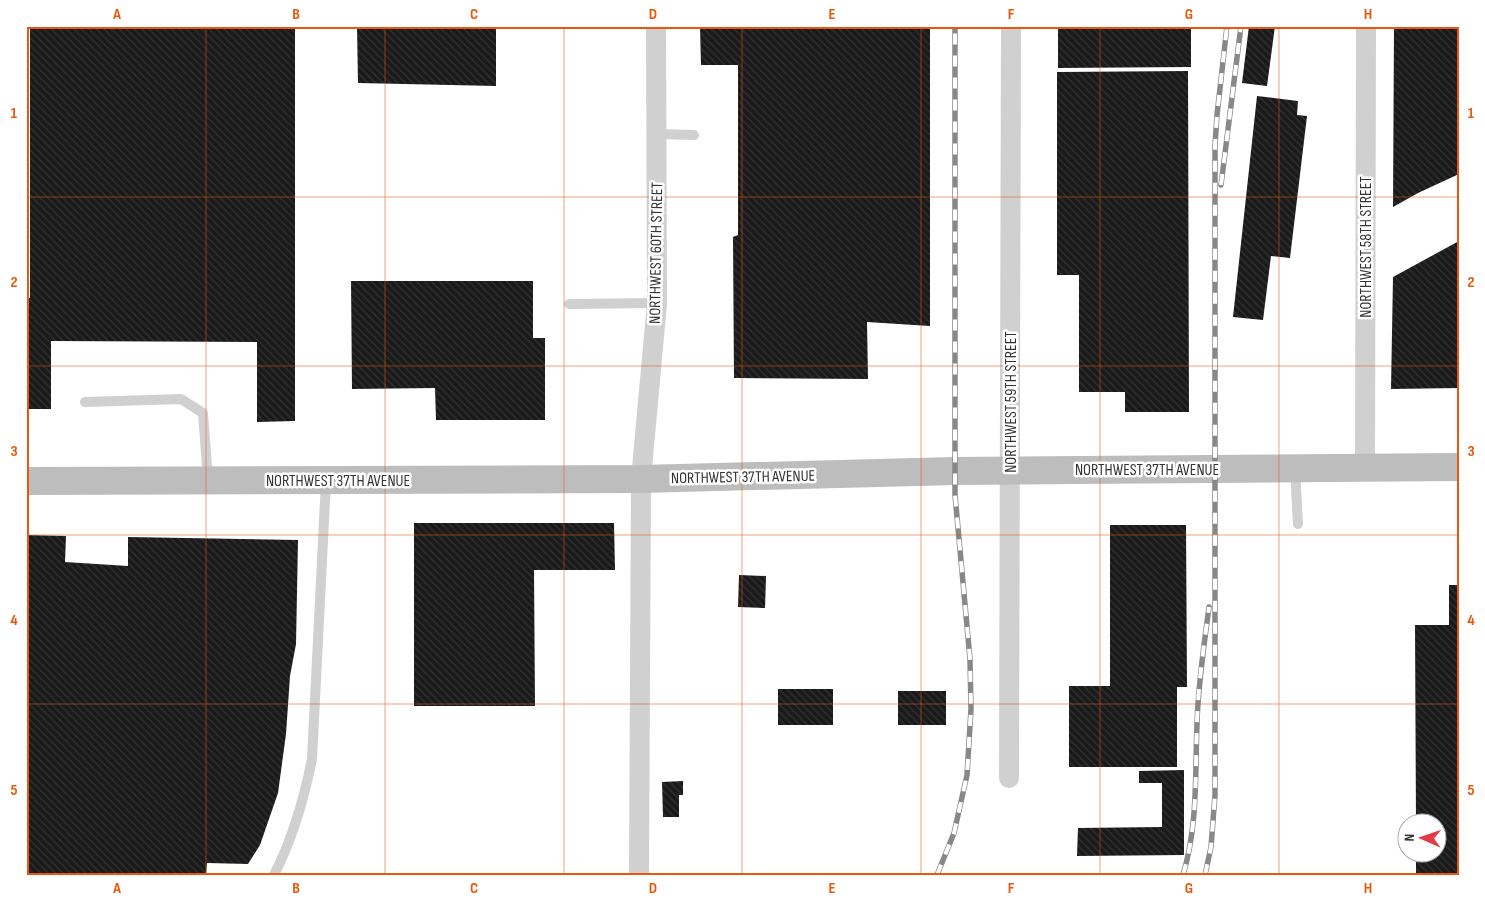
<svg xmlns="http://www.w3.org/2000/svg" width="1485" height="901" viewBox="0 0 1485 901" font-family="'Sofia Sans Condensed',sans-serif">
<defs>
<pattern id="building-back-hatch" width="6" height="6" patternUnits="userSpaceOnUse" patternTransform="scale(1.25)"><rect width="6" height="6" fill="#1a1a1a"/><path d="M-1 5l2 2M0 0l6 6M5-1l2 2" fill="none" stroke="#333"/></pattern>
</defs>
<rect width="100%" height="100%" fill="#fff"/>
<g fill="url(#building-back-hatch)">
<path d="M30 26H295V421L257 422V342L51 341V409H26V298H30Z"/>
<path d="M357 26H496V86L358 83Z"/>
<path d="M700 26H930V326L867 322 868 379 734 378 733 237 738 235V65H701Z"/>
<path d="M1058 26H1191V67L1058 68Z"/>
<path d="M1249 26H1275L1267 86 1242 83Z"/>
<path d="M1394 26H1459V174L1418 193 1393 207Z"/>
<path d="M1188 71 1189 412H1125V392H1079V275H1057V72Z"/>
<path d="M1257 96 1298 101 1297 115 1307 116 1290 258 1271 256 1263 320 1233 317Z"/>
<path d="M1459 241V388L1391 389 1393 277Z"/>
<path d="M351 281H533V338H545V420H436L435 388 352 389Z"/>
<path d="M414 523H614L615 570H534L535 706H414Z"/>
<path d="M1110 525H1186L1187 687H1177V767H1069V686H1110Z"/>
<path d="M26 535 66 536 65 562 128 566V537L298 540 296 644 290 676 286 734 278 793 260 845 248 864 207 863 206 875H26Z"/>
<path d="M739 575 766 576 765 608 738 607Z"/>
<path d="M1449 585H1459V875H1416V854H1438V824H1416L1415 625H1449Z"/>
<rect x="778" y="689" width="55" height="36"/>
<rect x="898" y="691" width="48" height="34"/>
<path d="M1184 770V855L1077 856 1078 828 1162 827V783H1139V771Z"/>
<path d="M683 781V795H679V817H663L662 782Z"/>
</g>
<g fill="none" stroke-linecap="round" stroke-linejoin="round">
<g stroke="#d0d0d0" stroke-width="10">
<path d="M656 134 694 135"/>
<path d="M569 304 657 303"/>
<path d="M85 402 181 399 203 413 208 480"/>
<path d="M1295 469 1298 524"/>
<path d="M274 875C293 838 304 799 312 759L326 481"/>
</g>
<g stroke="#d0d0d0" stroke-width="20">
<path d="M1365 468 1366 26"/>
<path d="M1009 778 1011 26"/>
<path d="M639 875 641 479 657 303 656 26"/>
</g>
<path stroke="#bdbdbd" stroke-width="28" d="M26 481 641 479 955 471 1459 467"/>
<g stroke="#888" stroke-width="5.5">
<g id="rail">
<path d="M1221 185 1241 26"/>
<path d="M937 875 954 833 967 775 971 709 970 659 955 495V26"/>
<path d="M1183 875C1198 825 1195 775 1197 724 1198 684 1204 646 1209 607"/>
<path d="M1205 875 1211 847 1215 795V145L1217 115 1227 26"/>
</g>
</g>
<use href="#rail" stroke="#fff" stroke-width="4" stroke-dasharray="11" stroke-linecap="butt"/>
</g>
<path fill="none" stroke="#e8590c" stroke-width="1" stroke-opacity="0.55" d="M206 26V875M385 26V875M564 26V875M742 26V875M921 26V875M1100 26V875M1279 26V875M26 197H1459M26 366H1459M26 535H1459M26 704H1459"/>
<g text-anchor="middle" stroke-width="5" stroke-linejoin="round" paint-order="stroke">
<g font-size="16" fill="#333" stroke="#fff">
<text transform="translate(1365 247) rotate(-90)" y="6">NORTHWEST 58TH STREET</text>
<text transform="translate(655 253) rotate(-89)" y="6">NORTHWEST 60TH STREET</text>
<text transform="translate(1010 402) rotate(-90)" y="6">NORTHWEST 59TH STREET</text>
<text x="1147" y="475">NORTHWEST 37TH AVENUE</text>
<text transform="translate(743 476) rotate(-1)" y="6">NORTHWEST 37TH AVENUE</text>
<text x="338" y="486">NORTHWEST 37TH AVENUE</text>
</g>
</g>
<rect width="1485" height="901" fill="none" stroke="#ffffff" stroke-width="55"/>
<g transform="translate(1422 838) rotate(272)"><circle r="24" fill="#ffffff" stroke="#adadad"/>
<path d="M0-4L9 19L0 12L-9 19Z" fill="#e63946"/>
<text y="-8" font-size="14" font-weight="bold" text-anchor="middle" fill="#333333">N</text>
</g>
<rect x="28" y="28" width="1430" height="846" fill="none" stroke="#e8590c" stroke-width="2"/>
<g font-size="16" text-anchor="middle" font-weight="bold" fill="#e8590c">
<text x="117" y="19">A</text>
<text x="296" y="19">B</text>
<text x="474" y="19">C</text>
<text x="653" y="19">D</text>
<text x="832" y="19">E</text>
<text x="1011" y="19">F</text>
<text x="1189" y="19">G</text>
<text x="1368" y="19">H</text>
<text x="14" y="118">1</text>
<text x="1471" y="118">1</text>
<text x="14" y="287">2</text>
<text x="1471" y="287">2</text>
<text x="14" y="456">3</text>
<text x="1471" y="456">3</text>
<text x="14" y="625">4</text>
<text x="1471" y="625">4</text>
<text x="14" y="795">5</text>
<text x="1471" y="795">5</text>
<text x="117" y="893">A</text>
<text x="296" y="893">B</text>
<text x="474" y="893">C</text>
<text x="653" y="893">D</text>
<text x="832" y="893">E</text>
<text x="1011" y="893">F</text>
<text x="1189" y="893">G</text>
<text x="1368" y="893">H</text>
</g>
</svg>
